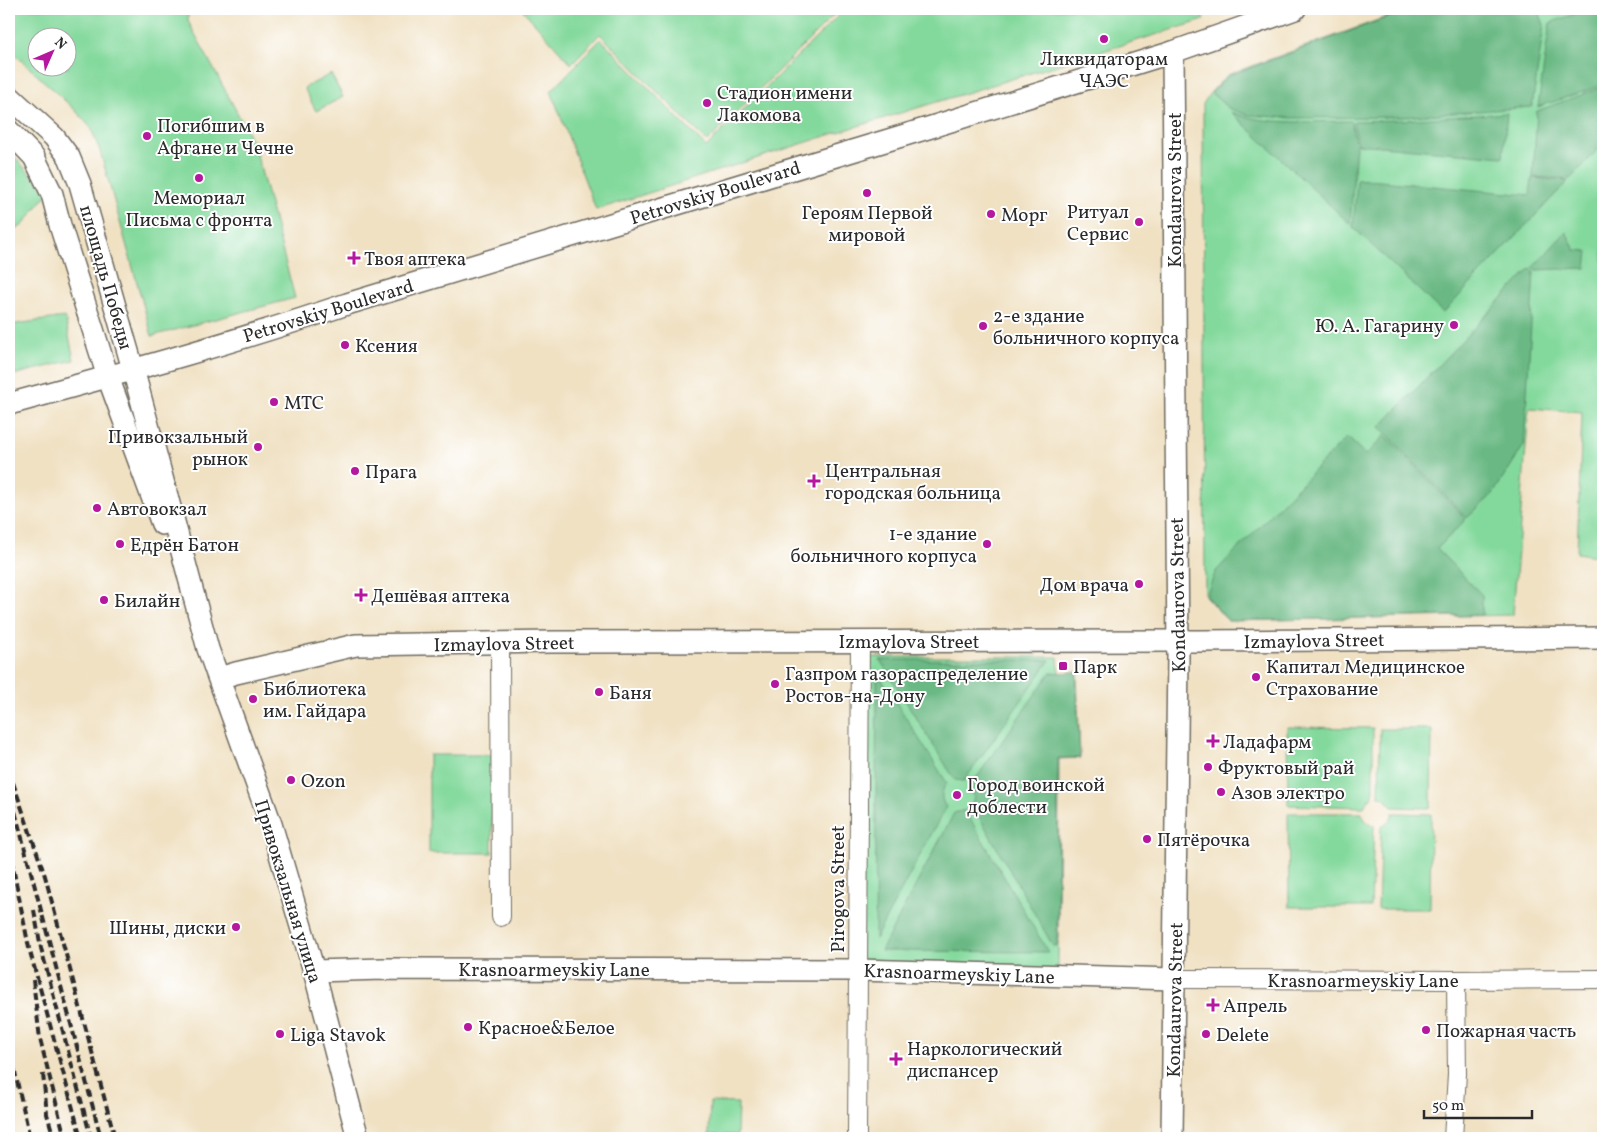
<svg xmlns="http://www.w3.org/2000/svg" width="1612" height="1147" viewBox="0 0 1612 1147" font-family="Vollkorn,serif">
<rect width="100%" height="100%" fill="#fff"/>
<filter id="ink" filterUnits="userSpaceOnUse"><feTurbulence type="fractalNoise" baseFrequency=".02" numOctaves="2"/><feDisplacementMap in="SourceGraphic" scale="10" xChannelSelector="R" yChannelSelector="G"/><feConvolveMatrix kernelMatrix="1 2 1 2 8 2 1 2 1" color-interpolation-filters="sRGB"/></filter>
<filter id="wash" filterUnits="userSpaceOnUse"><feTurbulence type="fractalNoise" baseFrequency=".0096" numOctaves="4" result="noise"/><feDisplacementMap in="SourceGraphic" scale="20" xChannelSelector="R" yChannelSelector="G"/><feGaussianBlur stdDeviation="1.12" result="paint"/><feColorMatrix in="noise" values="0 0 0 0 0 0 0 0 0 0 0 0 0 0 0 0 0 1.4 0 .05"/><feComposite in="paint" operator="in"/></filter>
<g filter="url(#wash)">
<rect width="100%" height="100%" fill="#f0e1c3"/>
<g fill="#83d99c" stroke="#578264" fill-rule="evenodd">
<path d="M9 9H188V21L254 144 295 298 152 336 100 151 91 128 75 110 9 49ZM38 38H68V68H38Z"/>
<path d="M522 9H840L707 142 600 34 571 64Z"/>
<path d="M845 9H1222L1202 16 1204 20 829 135 596 210 551 91 601 39 706 147Z"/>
<path d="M1408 9H1603V615H1602V557L1577 553 1582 412 1529 408 1513 615 1228 621 1205 596 1203 104 1210 93 1227 75Z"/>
<path d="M331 74 343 97 316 111 304 88Z"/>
<path d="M9 151 48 193 22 226 9 231Z"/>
<path d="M65 317 74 360 9 376V325Z"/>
<path d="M860 657H1058L1059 673 1077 672 1080 758 1059 759 1058 972 859 969Z"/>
<path d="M1287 727 1373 728V796L1367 801 1364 807 1288 805Z"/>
<path d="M1380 729H1432L1431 808 1392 807 1384 797 1379 796Z"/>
<rect x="429" y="755" width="63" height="98"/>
<path d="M1288 813H1362C1364 820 1367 823 1374 825L1371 907H1289Z"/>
<path d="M1393 813 1431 814 1430 909H1378L1381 826C1387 823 1391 820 1393 813Z"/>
<path d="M710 1102 738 1103 737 1135H709Z"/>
</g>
<g fill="#6ab984" stroke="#4a7258">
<path d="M1411 9H1538L1544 25 1532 107 1403 117 1291 118 1247 115 1228 108 1211 93 1228 76Z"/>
<path d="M1588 9H1603V85L1538 107 1550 23Z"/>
<path d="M1603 87V144L1570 179 1533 177 1537 111Z"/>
<path d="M1231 112C1266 126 1313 121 1351 121L1356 145 1350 224Z"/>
<path d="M1507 113 1503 157 1358 144 1353 121 1404 120Z"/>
<path d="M1532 178 1568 181 1443 313 1353 227 1357 179 1530 195Z"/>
<path d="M1566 232 1575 250 1588 251 1586 268 1536 270 1533 267Z"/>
<path d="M1531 268 1534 271 1524 445 1493 494 1467 518 1380 427Z"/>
<path d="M1385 435 1466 519 1437 549 1482 595V615L1228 621 1206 596 1216 571 1347 437 1366 455Z"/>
<path d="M880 660H1050L964 781 955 780Z"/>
<path d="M877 672 947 783C941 791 940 799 946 807L875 939Z"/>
<path d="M1076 672 1080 758H1058L1057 946H1053L972 804 974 796 970 787 1050 673Z"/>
<path d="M965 810 1048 952 881 951 954 813Z"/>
</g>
</g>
<g filter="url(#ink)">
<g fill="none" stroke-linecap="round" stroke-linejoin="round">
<g stroke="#706b60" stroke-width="20">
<g id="minor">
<path d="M500 642 501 917"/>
<path d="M1174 979 1456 980 1603 979"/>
<path d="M857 1138 860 641"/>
<path d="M1453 1138 1457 1074 1456 980"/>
</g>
</g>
<g stroke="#706b60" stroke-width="24">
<g id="tertiary">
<path d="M9 96 54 137 69 157 80 184 133 369 208 649 271 824 314 971 358 1138"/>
<path d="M9 131 34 157 52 194 60 225 108 377 162 524"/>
<path d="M9 404C122 373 236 342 347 304L928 128 1173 52 1295 9"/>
<path d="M219 678 236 673 356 645 553 642 1199 641 1603 638"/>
<path d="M314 971 383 969 858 970 1174 979"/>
<path d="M1172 1138 1178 657 1173 52"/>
</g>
</g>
<use href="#minor" stroke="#fff" stroke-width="18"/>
<use href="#tertiary" stroke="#fff" stroke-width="21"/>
<g stroke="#2b2b2b" stroke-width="4" stroke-dasharray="8 4" stroke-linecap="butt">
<path d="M9 771 45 876 115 1138"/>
<path d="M12 800 101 1138"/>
<path d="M9 847 29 948 81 1138"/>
<path d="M34 910 41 948 91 1138"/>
<path d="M33 980 40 1039 65 1138"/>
<path d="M9 1046 30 1138"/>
<path d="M43 1074 47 1114 54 1138"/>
</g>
</g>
</g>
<g fill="#b5179e" stroke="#fff" stroke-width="2">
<circle cx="1104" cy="39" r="5"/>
<circle cx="707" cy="103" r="5"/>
<circle cx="147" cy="136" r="5"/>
<circle cx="199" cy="178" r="5"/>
<circle cx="867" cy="193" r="5"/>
<circle cx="991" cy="214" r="5"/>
<circle cx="1139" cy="222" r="5"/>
<path d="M351.5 250.5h5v5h5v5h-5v5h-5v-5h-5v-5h5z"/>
<circle cx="1454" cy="325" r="5"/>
<circle cx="983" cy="326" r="5"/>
<circle cx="345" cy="345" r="5"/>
<circle cx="274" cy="402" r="5"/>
<circle cx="258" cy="447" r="5"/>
<circle cx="355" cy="471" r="5"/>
<path d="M811.5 473.5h5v5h5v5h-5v5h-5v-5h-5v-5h5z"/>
<circle cx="97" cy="508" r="5"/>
<circle cx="120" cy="544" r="5"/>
<circle cx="987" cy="544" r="5"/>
<circle cx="1139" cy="584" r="5"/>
<path d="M358.5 587.5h5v5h5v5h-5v5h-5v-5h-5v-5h5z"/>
<circle cx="104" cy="600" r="5"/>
<rect x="1058" y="661" width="10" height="10" rx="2.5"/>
<circle cx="1256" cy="677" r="5"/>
<circle cx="775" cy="684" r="5"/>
<circle cx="599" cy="692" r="5"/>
<circle cx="253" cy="699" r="5"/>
<path d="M1210.5 733.5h5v5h5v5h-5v5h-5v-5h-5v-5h5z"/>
<circle cx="1208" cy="767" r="5"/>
<circle cx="291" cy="780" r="5"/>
<circle cx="1221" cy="792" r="5"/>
<circle cx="957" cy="795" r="5"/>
<circle cx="1147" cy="839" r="5"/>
<circle cx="236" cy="927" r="5"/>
<path d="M1210.5 997.5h5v5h5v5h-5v5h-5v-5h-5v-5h5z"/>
<circle cx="468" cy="1027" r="5"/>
<circle cx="1426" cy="1030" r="5"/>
<circle cx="280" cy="1034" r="5"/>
<circle cx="1206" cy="1034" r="5"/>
<path d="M893.5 1051.5h5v5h5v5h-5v5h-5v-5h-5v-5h5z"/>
</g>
<g text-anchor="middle" stroke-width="4" stroke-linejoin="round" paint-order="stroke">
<g font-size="19" fill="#2b2b2b" stroke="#fff" text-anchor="start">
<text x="1104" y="65" text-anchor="middle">Ликвидаторам<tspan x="1104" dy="22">ЧАЭС</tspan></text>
<text x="717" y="99">Стадион имени<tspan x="717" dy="22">Лакомова</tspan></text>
<text x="157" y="132">Погибшим в<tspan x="157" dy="22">Афгане и Чечне</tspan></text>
<text x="199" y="204" text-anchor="middle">Мемориал<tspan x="199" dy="22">Письма с фронта</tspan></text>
<text x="1129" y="218" text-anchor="end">Ритуал<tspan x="1129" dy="22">Сервис</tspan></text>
<text x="867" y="219" text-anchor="middle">Героям Первой<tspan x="867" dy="22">мировой</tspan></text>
<text x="1001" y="221">Морг</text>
<text x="364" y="265">Твоя аптека</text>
<text x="993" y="322">2-е здание<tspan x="993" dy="22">больничного корпуса</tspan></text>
<text x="1444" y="332" text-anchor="end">Ю. А. Гагарину</text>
<text x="355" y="352">Ксения</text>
<text x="284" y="409">МТС</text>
<text x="248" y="443" text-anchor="end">Привокзальный<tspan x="248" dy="22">рынок</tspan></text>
<text x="825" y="477">Центральная<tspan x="825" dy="22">городская больница</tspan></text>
<text x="365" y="478">Прага</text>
<text x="107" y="515">Автовокзал</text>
<text x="977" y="540" text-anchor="end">1-е здание<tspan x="977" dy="22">больничного корпуса</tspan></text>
<text x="130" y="551">Едрён Батон</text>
<text x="1129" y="591" text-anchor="end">Дом врача</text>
<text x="371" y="602">Дешёвая аптека</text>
<text x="114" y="607">Билайн</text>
<text x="1073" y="673">Парк</text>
<text x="1266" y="673">Капитал Медицинское<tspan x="1266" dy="22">Страхование</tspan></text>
<text x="785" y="680">Газпром газораспределение<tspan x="785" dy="22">Ростов-на-Дону</tspan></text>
<text x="263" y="695">Библиотека<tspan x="263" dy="22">им. Гайдара</tspan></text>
<text x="609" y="699">Баня</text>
<text x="1223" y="748">Ладафарм</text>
<text x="1218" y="774">Фруктовый рай</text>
<text x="301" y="787">Ozon</text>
<text x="967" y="791">Город воинской<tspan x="967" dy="22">доблести</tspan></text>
<text x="1231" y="799">Азов электро</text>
<text x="1157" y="846">Пятёрочка</text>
<text x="226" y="934" text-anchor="end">Шины, диски</text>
<text x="1223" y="1012">Апрель</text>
<text x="478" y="1034">Красное&amp;Белое</text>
<text x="1436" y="1037">Пожарная часть</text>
<text x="290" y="1041">Liga Stavоk</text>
<text x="1216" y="1041">Delete</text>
<text x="907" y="1055">Наркологический<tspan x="907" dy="22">диспансер</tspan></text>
</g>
<g font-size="19" fill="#2b2b2b" stroke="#fff">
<text transform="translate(1174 190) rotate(-90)" y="7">Kondaurova Street</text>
<text transform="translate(715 192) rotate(-17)" y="7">Petrovskiy Boulevard</text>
<text transform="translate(107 277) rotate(74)" y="7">площадь Победы</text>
<text transform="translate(328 310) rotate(-17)" y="7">Petrovskiy Boulevard</text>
<text transform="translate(1177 595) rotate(-91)" y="7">Kondaurova Street</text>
<text transform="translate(1314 640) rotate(-1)" y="7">Izmaylova Street</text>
<text x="909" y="648">Izmaylova Street</text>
<text transform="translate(504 643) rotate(-1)" y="7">Izmaylova Street</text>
<text transform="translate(837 889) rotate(-90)" y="7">Pirogova Street</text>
<text transform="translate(289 891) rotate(73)" y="7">Привокзальная улица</text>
<text x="554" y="976">Krasnoarmeyskiy Lane</text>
<text transform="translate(959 973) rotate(2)" y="7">Krasnoarmeyskiy Lane</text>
<text x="1363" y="987">Krasnoarmeyskiy Lane</text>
<text transform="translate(1174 1000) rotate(-89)" y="7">Kondaurova Street</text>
</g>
</g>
<rect width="1612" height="1147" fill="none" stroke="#fff" stroke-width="30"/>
<g transform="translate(52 52) rotate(45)"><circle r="24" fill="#ffffff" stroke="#aaaaaa"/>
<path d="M0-4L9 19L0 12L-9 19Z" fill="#b5179e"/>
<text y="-8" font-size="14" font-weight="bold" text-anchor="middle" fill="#2b2b2b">N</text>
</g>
<path d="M1424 1110v8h108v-8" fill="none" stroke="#2b2b2b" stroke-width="2.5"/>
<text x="1432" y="1110" font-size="15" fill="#2b2b2b" stroke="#ffffff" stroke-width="4" paint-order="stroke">50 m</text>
</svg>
